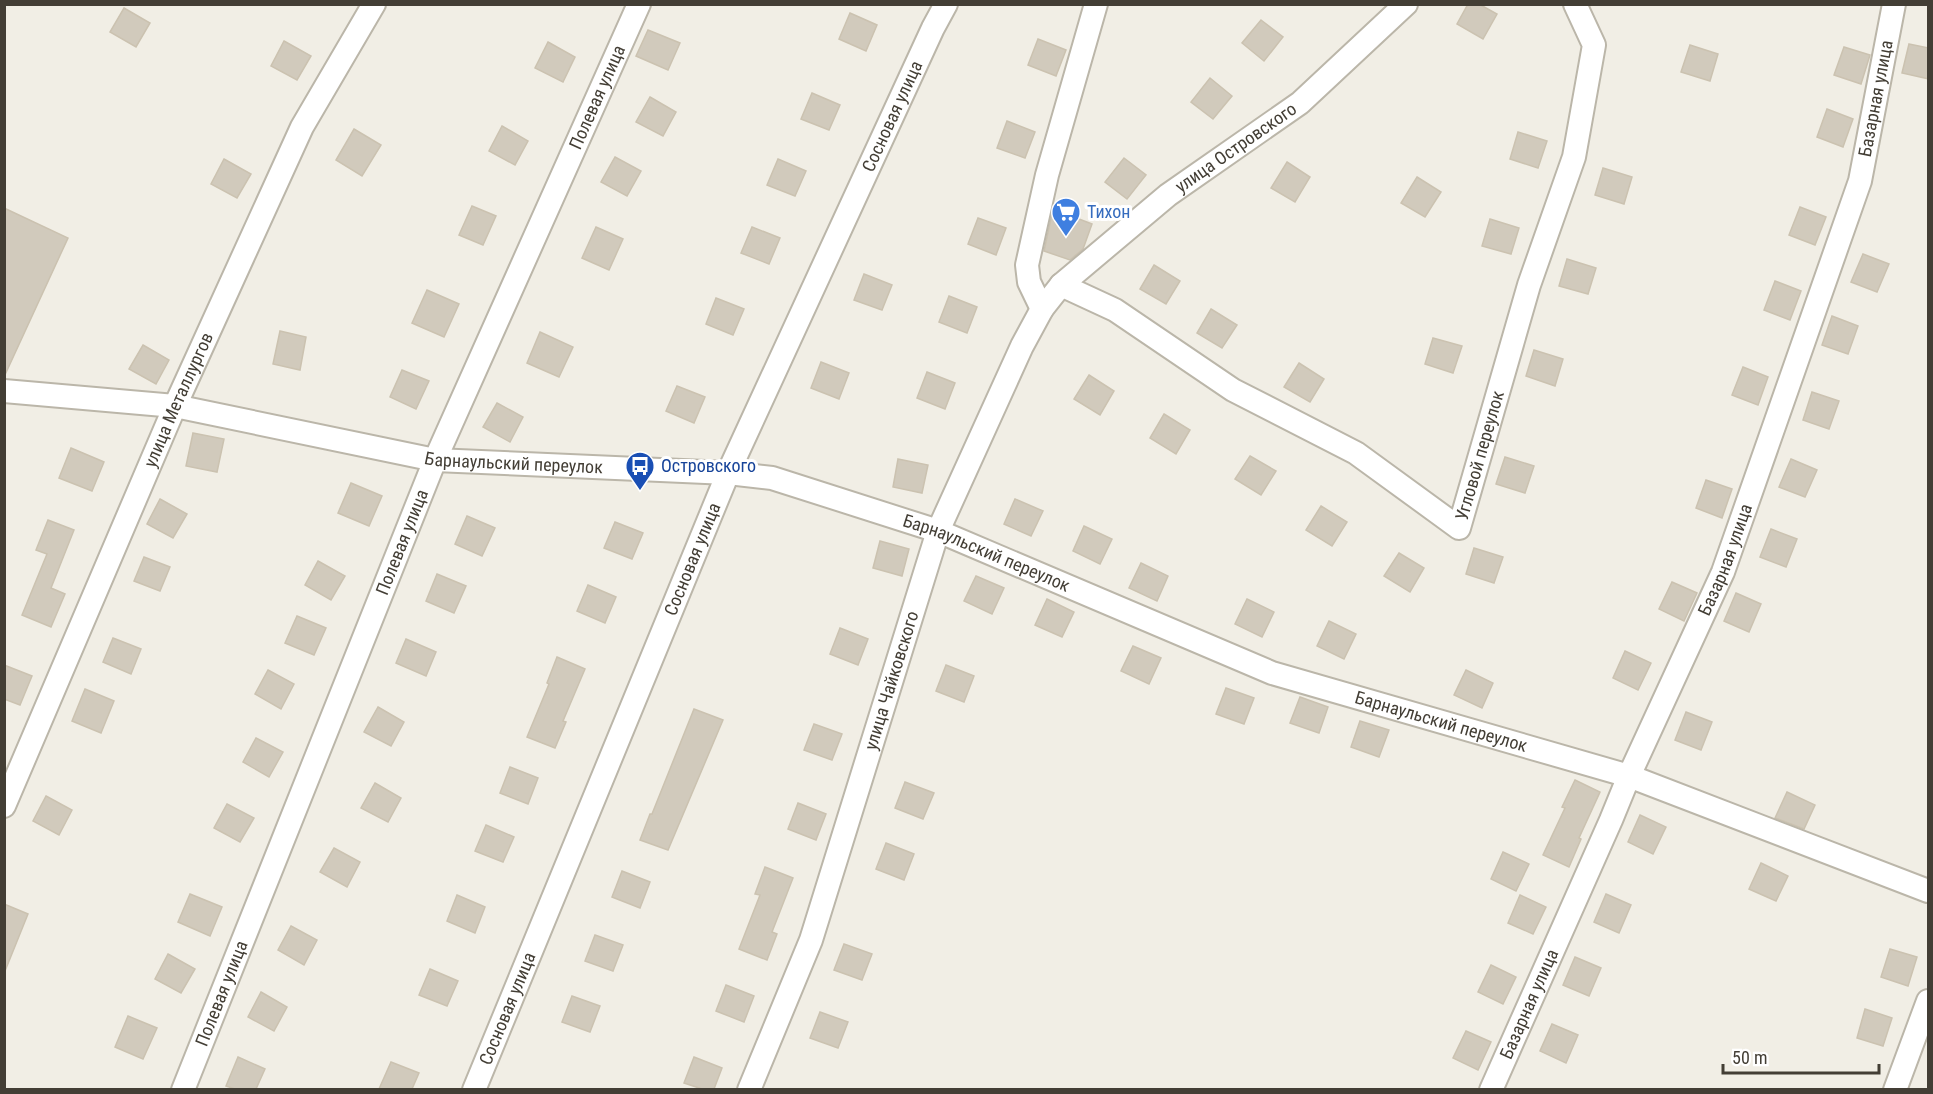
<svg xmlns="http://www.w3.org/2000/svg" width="1933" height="1094" viewBox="0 0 1933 1094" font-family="'Roboto Condensed',sans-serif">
<rect width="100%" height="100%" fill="#f1eee5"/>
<g fill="#d1cabc" stroke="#cbc2b0" stroke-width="1.5">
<path d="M1468 4H1479L1497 14 1483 39 1457 24Z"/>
<path d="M124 8 150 23 136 47 110 32Z"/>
<path d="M850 13 877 25 866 51 839 39Z"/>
<path d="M1261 20 1283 37 1264 61 1242 43Z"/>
<path d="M648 30 680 43 668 70 636 56Z"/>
<path d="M1038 39 1066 50 1056 76 1028 65Z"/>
<path d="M284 41 311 56 297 80 271 66Z"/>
<path d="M548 42 575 57 563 82 535 68Z"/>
<path d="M1909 44 1929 48V79L1902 73Z"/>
<path d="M1690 45 1718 54 1710 81 1681 72Z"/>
<path d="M1844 47 1870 55 1861 84 1834 75Z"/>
<path d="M1210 78 1232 96 1213 119 1191 102Z"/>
<path d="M812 93 840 105 829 130 801 119Z"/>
<path d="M650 97 676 112 663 136 636 122Z"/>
<path d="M1827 109 1853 119 1843 147 1817 137Z"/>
<path d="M1007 121 1035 132 1025 158 997 148Z"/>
<path d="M502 126 528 141 515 165 489 151Z"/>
<path d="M354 129 381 145 362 176 336 160Z"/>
<path d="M1518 132 1547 141 1538 168 1510 159Z"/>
<path d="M615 157 641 171 627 196 601 182Z"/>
<path d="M1124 158 1146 175 1127 199 1105 182Z"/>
<path d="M224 159 251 174 237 198 211 184Z"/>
<path d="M778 159 806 171 795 196 767 185Z"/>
<path d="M1287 162 1310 177 1295 202 1271 188Z"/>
<path d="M1603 168 1632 177 1624 204 1595 195Z"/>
<path d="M1417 177 1441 192 1425 217 1401 203Z"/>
<path d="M472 206 496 216 483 245 459 235Z"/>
<path d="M1800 207 1826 217 1815 245 1789 235Z"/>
<path d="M4 208 68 238 4 377Z"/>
<path d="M1053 209 1092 224 1083 249 1070 260 1044 251Z"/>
<path d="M978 218 1006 228 996 255 968 244Z"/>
<path d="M1490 219 1519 228 1511 254 1482 246Z"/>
<path d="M596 227 623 239 609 270 582 258Z"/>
<path d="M752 227 780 238 769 264 741 253Z"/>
<path d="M1863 254 1889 264 1877 292 1851 282Z"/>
<path d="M1567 259 1596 268 1588 294 1559 286Z"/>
<path d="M1154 265 1180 281 1166 304 1140 289Z"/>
<path d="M864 274 892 285 882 310 854 300Z"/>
<path d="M1775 281 1801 291 1790 320 1764 310Z"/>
<path d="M427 290 459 304 444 337 412 323Z"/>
<path d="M949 296 977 307 967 333 939 322Z"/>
<path d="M716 298 744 309 733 335 706 324Z"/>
<path d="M1211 309 1237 325 1222 348 1197 333Z"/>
<path d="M1832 316 1858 326 1848 354 1822 345Z"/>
<path d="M280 331 306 337 300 370 273 364Z"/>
<path d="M540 332 573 347 559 377 527 363Z"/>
<path d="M1433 338 1462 346 1453 373 1425 364Z"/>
<path d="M143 345 169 360 156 384 129 369Z"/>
<path d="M1534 350 1563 359 1555 386 1526 376Z"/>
<path d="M821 362 849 373 839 399 811 388Z"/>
<path d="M1299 363 1324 379 1310 402 1284 387Z"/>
<path d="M1743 367 1768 377 1758 405 1732 395Z"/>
<path d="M402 370 429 381 416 409 390 397Z"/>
<path d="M927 372 955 383 945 409 917 398Z"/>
<path d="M1089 375 1114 391 1100 415 1074 399Z"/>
<path d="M677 386 705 397 694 423 666 411Z"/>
<path d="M1812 392 1839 401 1829 429 1803 420Z"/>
<path d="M497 403 523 417 510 442 483 427Z"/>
<path d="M1164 414 1190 430 1176 454 1150 438Z"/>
<path d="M193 433 224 439 217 472 186 466Z"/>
<path d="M71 448 104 462 92 491 59 478Z"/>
<path d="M1250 456 1276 471 1261 495 1235 479Z"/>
<path d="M1505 457 1534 466 1525 493 1496 484Z"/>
<path d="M898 459 928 465 922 493 893 487Z"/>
<path d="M1791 459 1817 470 1805 497 1779 487Z"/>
<path d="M1706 480 1732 489 1722 518 1696 508Z"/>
<path d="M351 483 382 496 369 526 338 513Z"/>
<path d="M160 499 187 514 173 538 147 524Z"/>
<path d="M1015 499 1043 511 1031 536 1004 524Z"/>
<path d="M1321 506 1347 522 1332 546 1306 530Z"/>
<path d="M467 516 495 528 482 556 455 544Z"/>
<path d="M48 520 74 530 51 588 65 594 51 627 22 615 47 554 36 550Z"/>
<path d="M615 522 643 533 632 559 604 548Z"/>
<path d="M1084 526 1112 539 1100 564 1073 551Z"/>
<path d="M1771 529 1797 539 1786 567 1760 557Z"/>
<path d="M880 541 909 549 902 576 873 568Z"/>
<path d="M1474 548 1503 557 1494 583 1466 574Z"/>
<path d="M1399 553 1424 568 1410 592 1384 576Z"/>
<path d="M144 557 170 567 160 591 134 581Z"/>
<path d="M318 561 345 576 331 600 305 585Z"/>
<path d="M1141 563 1168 576 1157 601 1129 588Z"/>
<path d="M437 574 466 586 454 613 426 601Z"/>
<path d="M976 576 1004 588 992 614 964 601Z"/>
<path d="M1672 582 1697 593 1684 621 1659 609Z"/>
<path d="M588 585 616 597 605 623 577 611Z"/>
<path d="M1736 593 1761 604 1749 632 1724 621Z"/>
<path d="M1047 599 1074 612 1062 637 1035 625Z"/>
<path d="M1247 599 1274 612 1262 637 1235 624Z"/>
<path d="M297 616 326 628 314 655 285 643Z"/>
<path d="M1329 621 1356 634 1344 659 1317 646Z"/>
<path d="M840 628 868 639 858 665 830 654Z"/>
<path d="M113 638 141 649 131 674 103 662Z"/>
<path d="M406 639 436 652 426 676 396 663Z"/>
<path d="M1133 646 1161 658 1149 684 1121 671Z"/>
<path d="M1625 651 1651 663 1638 690 1613 678Z"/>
<path d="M557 657 585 669 563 721 566 722 555 748 527 737 549 684 547 683Z"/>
<path d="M4 665 32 676 20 705 4 699Z"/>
<path d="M946 665 974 676 964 702 936 691Z"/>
<path d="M268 670 294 684 281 709 255 694Z"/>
<path d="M1466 670 1493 683 1482 708 1454 695Z"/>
<path d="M1226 688 1254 698 1244 724 1216 714Z"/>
<path d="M85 689 114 701 101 733 72 721Z"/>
<path d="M1300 697 1328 707 1319 733 1290 723Z"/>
<path d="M378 707 404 722 391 746 364 732Z"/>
<path d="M694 709 723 720 668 850 640 840 650 814H652Z"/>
<path d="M1686 712 1712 722 1701 750 1675 740Z"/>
<path d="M1360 721 1389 730 1379 757 1351 747Z"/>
<path d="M814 724 842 734 832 760 804 750Z"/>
<path d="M256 738 283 752 269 777 243 762Z"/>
<path d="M510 767 538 778 528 804 500 793Z"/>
<path d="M1575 780 1600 792 1579 838 1581 839 1569 867 1543 855 1565 808 1562 807Z"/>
<path d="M905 782 934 793 923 819 895 808Z"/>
<path d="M375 783 401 798 388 822 361 808Z"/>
<path d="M1787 792 1815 805 1804 829 1775 818Z"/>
<path d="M46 796 72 810 59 835 33 821Z"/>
<path d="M798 803 826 814 816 840 788 829Z"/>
<path d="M227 804 254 818 240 842 214 828Z"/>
<path d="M1640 815 1666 827 1653 854 1628 842Z"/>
<path d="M486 825 514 837 503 862 475 851Z"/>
<path d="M886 843 914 854 904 880 876 869Z"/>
<path d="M334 848 360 862 347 887 320 872Z"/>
<path d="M1503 852 1529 864 1516 891 1491 879Z"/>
<path d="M1761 863 1788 876 1776 901 1749 889Z"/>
<path d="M765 867 793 878 772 932 777 934 767 960 739 949 760 895 755 894Z"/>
<path d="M622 871 650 882 640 908 612 897Z"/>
<path d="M190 894 222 907 210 936 178 922Z"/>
<path d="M1606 894 1631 905 1619 933 1594 922Z"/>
<path d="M457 895 485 907 475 933 447 921Z"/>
<path d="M1520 895 1546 907 1533 934 1508 923Z"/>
<path d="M4 904 28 914 5 971H4Z"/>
<path d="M291 926 317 940 304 965 278 950Z"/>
<path d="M595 935 623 945 613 971 585 961Z"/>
<path d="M844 944 872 954 862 980 834 970Z"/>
<path d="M1890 949 1917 957 1908 986 1881 977Z"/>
<path d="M168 954 195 969 181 993 155 979Z"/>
<path d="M1575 957 1601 968 1589 996 1563 985Z"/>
<path d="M1491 965 1516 977 1503 1004 1478 992Z"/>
<path d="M430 969 458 981 447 1006 419 995Z"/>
<path d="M726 985 754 996 744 1022 716 1011Z"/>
<path d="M261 992 287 1007 274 1031 248 1017Z"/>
<path d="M572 996 600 1006 590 1032 562 1022Z"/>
<path d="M1865 1009 1892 1018 1883 1046 1857 1038Z"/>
<path d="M820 1012 848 1022 838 1048 810 1038Z"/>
<path d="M128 1016 157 1028 143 1059 115 1047Z"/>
<path d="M1552 1024 1578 1035 1566 1063 1540 1051Z"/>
<path d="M1466 1031 1491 1042 1478 1070 1453 1058Z"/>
<path d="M238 1057 265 1069 256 1089H235L226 1086Z"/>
<path d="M694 1057 722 1068 714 1089H702L684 1083Z"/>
<path d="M391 1062 419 1073 412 1089H379Z"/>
</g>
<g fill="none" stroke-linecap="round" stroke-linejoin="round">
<g stroke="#bbb6a9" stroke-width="26">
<g id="minor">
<path id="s1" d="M1061 285 1115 310 1233 390 1356 453 1459 528 1529 285 1574 157 1594 45 1575 4"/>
<path d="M1042 309 1029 282 1027 265 1047 175 1096 4"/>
<path id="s2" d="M4 391 175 406 435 460 728 473 772 478 938 531 1272 673 1629 776 1928 891"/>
<path id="s3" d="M4 806 175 406 302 127 374 4"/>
<path id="s4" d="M183 1090 435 460 639 4"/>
<path id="s5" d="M474 1090 728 473 933 28 946 4"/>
<path id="s6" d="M749 1090 811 940 938 531 1022 346 1042 309 1061 285 1168 195 1300 103 1406 4"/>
<path id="s7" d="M1491 1090 1611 820 1629 776 1723 572 1860 181 1894 4"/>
<path d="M1895 1090 1928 1001"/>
</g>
</g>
<use href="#minor" stroke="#fff" stroke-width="22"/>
</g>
<defs>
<g id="supermarket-pin" transform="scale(1.5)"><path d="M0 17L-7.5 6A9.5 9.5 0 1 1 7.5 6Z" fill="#3f7fe0" stroke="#fff"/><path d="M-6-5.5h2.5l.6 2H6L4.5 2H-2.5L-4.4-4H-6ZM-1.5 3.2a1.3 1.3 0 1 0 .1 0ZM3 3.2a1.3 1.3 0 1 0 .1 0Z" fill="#fff"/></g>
<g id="bus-pin" transform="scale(1.5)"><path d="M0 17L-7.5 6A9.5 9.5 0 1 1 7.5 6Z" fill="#1a4fb4" stroke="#fff"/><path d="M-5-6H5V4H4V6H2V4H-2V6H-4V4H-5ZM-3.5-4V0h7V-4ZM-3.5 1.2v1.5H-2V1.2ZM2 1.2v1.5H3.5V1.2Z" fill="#fff"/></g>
</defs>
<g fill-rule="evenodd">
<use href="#supermarket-pin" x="1066" y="212"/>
<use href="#bus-pin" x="640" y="466"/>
</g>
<g text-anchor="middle" stroke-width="6" stroke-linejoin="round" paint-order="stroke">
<g font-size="18" fill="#433e35" stroke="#fff">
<text dy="6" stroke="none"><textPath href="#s4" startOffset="1076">Полевая улица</textPath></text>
<text dy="6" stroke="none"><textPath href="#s7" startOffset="1066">Базарная улица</textPath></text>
<text dy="6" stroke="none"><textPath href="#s5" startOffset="1060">Сосновая улица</textPath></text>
<text dy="6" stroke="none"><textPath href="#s6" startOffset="1089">улица Островского</textPath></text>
<text dy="6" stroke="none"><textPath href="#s3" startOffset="442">улица Металлургов</textPath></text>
<text dy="6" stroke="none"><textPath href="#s1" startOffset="543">Угловой переулок</textPath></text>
<text dy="6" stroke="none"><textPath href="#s2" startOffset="516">Барнаульский переулок</textPath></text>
<text dy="6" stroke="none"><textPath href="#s4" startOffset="590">Полевая улица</textPath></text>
<text dy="6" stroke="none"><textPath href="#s2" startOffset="1002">Барнаульский переулок</textPath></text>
<text dy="6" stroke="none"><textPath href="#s7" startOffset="580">Базарная улица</textPath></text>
<text dy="6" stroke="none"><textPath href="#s5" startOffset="574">Сосновая улица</textPath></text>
<text dy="6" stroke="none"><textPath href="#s6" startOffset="434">улица Чайковского</textPath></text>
<text dy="6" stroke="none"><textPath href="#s2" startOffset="1488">Барнаульский переулок</textPath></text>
<text dy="6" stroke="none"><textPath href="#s4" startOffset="104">Полевая улица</textPath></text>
<text dy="6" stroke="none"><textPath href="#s7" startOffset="94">Базарная улица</textPath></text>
<text dy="6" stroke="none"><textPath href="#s5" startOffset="88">Сосновая улица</textPath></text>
</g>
<g font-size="18" fill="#366cbe" stroke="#fff" text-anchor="start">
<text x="1087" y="218">Тихон</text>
</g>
<g font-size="18" fill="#164399" stroke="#fff" text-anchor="start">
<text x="661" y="472">Островского</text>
</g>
</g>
<rect width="1933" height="1094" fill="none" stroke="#433e35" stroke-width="12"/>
<path d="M1723 1064v9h156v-9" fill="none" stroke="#433e35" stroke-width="3"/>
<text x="1732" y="1064" font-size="18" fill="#433e35" stroke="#ffffff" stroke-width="4.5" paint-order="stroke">50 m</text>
</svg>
